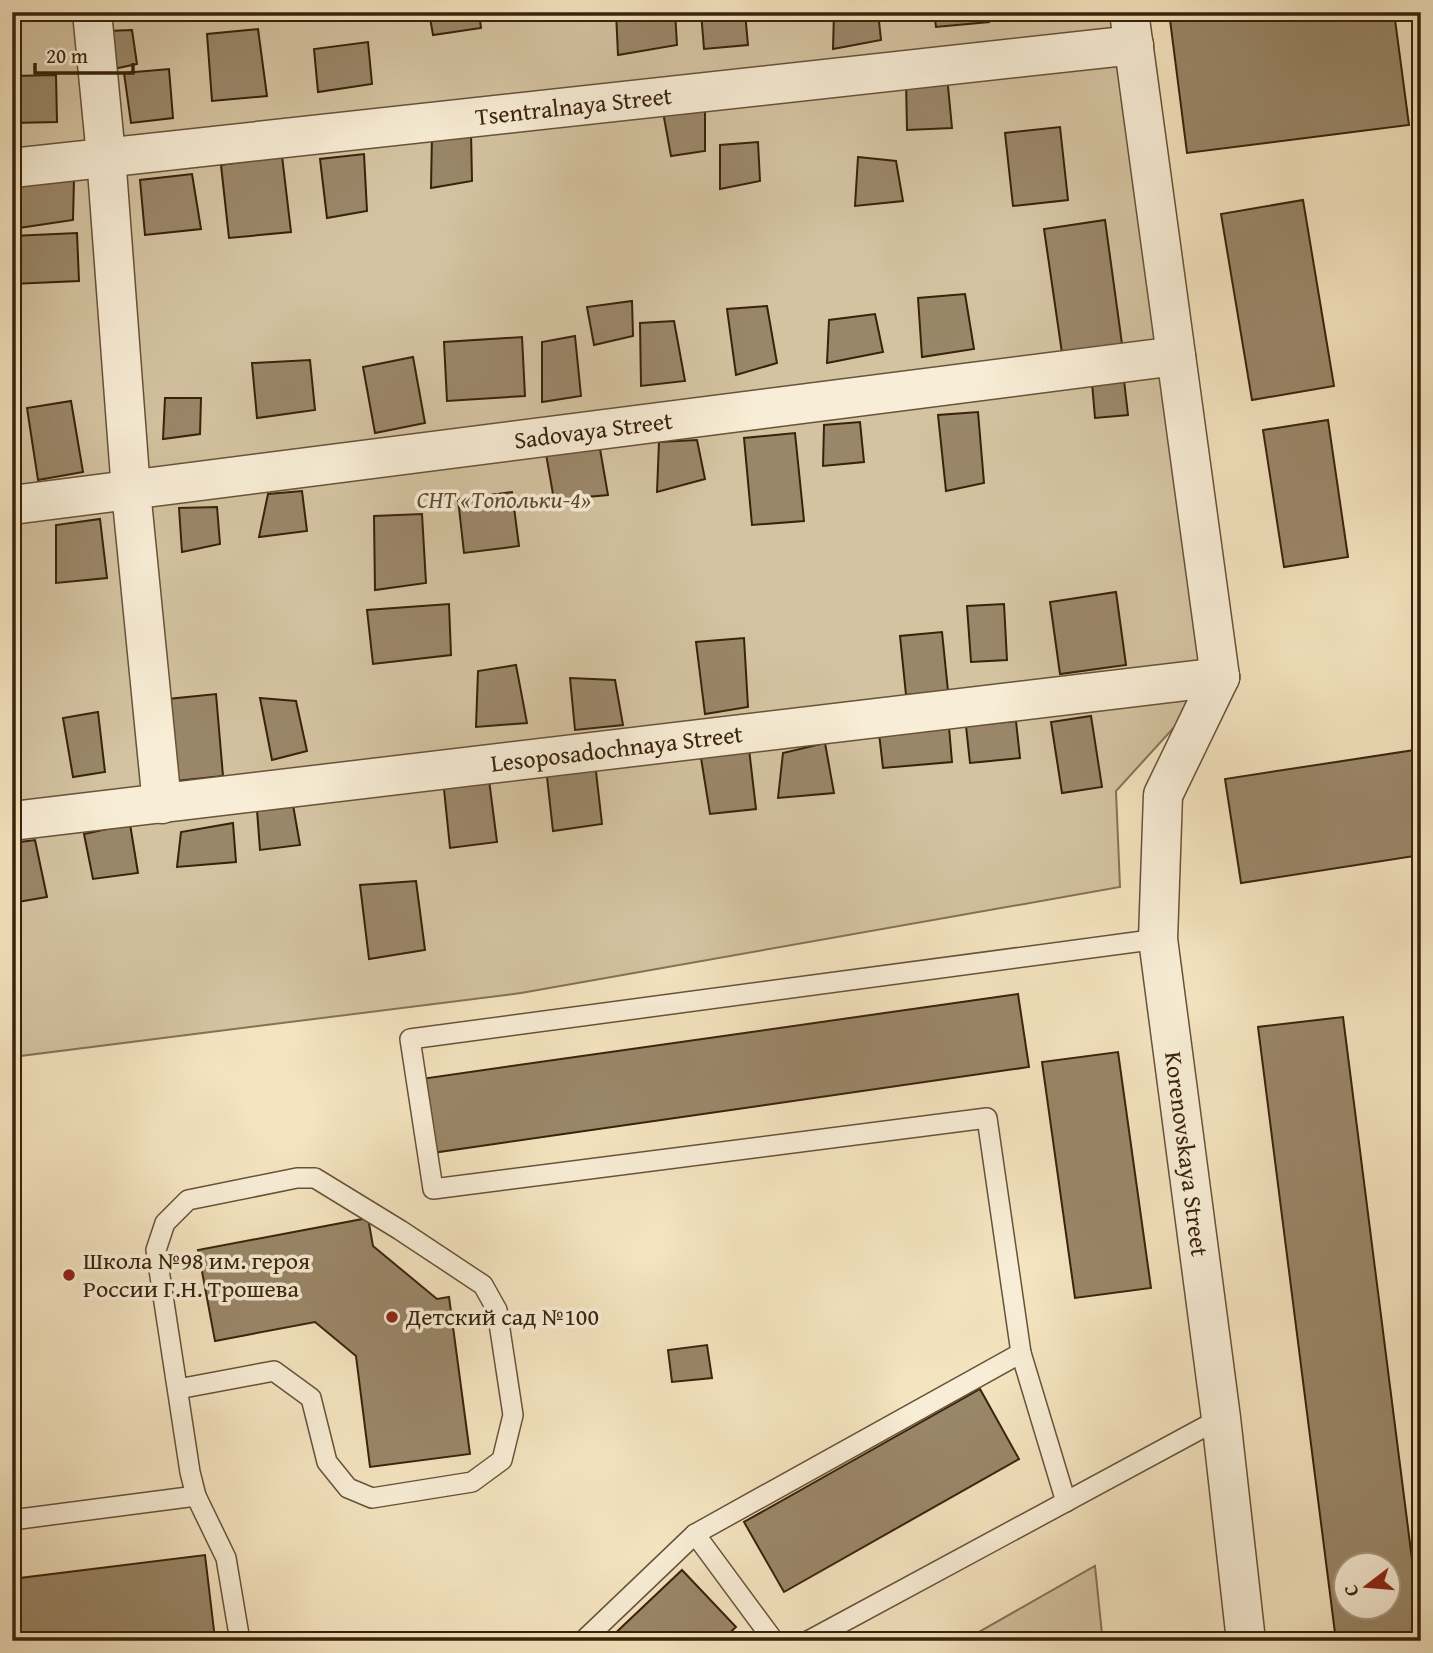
<svg xmlns="http://www.w3.org/2000/svg" width="1433" height="1653" viewBox="0 0 1433 1653" font-family="'Gentium Book Plus',serif">
<rect width="100%" height="100%" fill="#f4e4c0"/>
<filter id="stains"><feTurbulence type="fractalNoise" baseFrequency=".00286" numOctaves="4"/><feColorMatrix values="0 0 0 0 .2 0 0 0 0 .09 0 0 0 0 .02 0 0 0 .5 -.17"/></filter>
<radialGradient id="worn" r=".72"><stop offset=".6" stop-color="#630" stop-opacity="0"/><stop offset="1" stop-color="#630" stop-opacity=".3"/></radialGradient>
<g fill="#d4c3a1" stroke="#867256" stroke-width="2">
<path d="M12 12H1143L1220 677 1116 791 1120 887 521 993 12 1057Z"/>
<path d="M1095 1566 1102 1634 1029 1641H963Z"/>
</g>
<g fill="#9a8769" stroke="#39220a" stroke-width="2" fill-rule="evenodd">
<path d="M429 12H479L481 28 433 35Z"/>
<path d="M616 12H675L677 45 618 55Z"/>
<path d="M701 12H745L748 45 704 49Z"/>
<path d="M834 12H878L881 40 833 49Z"/>
<path d="M934 12H987L989 22 936 27Z"/>
<path d="M1169 12H1394L1409 125 1187 153Z"/>
<path d="M258 29 267 96 212 101 207 34Z"/>
<path d="M132 30 137 64 109 70 106 31Z"/>
<path d="M368 42 372 84 318 92 314 49Z"/>
<path d="M169 69 173 118 131 123 124 73Z"/>
<path d="M56 75 57 122 12 123V76Z"/>
<path d="M947 76 952 128 907 130 906 80Z"/>
<path d="M705 111V151L671 156 663 112Z"/>
<path d="M1060 127 1068 200 1013 206 1005 133Z"/>
<path d="M471 131 472 181 431 188 432 134Z"/>
<path d="M758 142 760 181 720 189V145Z"/>
<path d="M364 154 367 211 327 218 320 159Z"/>
<path d="M282 156 291 232 229 238 221 165Z"/>
<path d="M858 157 896 161 903 201 855 206Z"/>
<path d="M192 174 201 229 145 235 140 180Z"/>
<path d="M74 179 73 220 12 229V187Z"/>
<path d="M1303 200 1334 386 1252 400 1221 214Z"/>
<path d="M1105 220 1122 344 1062 353 1044 229Z"/>
<path d="M77 233 79 281 12 284V236Z"/>
<path d="M965 294 974 349 922 357 918 298Z"/>
<path d="M632 301 633 336 594 345 587 307Z"/>
<path d="M767 306 777 363 736 375 727 309Z"/>
<path d="M875 314 883 352 827 363 829 320Z"/>
<path d="M674 321 685 381 641 386 640 323Z"/>
<path d="M575 336 581 396 542 402V342Z"/>
<path d="M522 337 525 396 447 401 444 342Z"/>
<path d="M413 357 425 423 375 433 363 367Z"/>
<path d="M310 360 315 410 257 418 252 363Z"/>
<path d="M1124 380 1128 415 1095 418 1092 383Z"/>
<path d="M165 398H201L200 434 163 439Z"/>
<path d="M71 401 83 472 38 480 27 408Z"/>
<path d="M978 412 984 483 946 491 938 415Z"/>
<path d="M1328 420 1348 557 1284 567 1263 430Z"/>
<path d="M860 422 864 462 823 466 824 425Z"/>
<path d="M795 433 804 521 752 525 744 438Z"/>
<path d="M697 440 705 479 657 492 659 442Z"/>
<path d="M600 449 608 495 554 500 546 454Z"/>
<path d="M302 491 307 531 259 537 268 494Z"/>
<path d="M512 492 519 546 464 553 458 499Z"/>
<path d="M217 507 220 544 182 552 179 508Z"/>
<path d="M422 514 426 583 375 590 374 516Z"/>
<path d="M100 519 107 578 56 583V525Z"/>
<path d="M1116 592 1126 665 1060 674 1050 602Z"/>
<path d="M449 604 451 655 373 664 367 610Z"/>
<path d="M1004 604 1007 660 971 662 967 606Z"/>
<path d="M942 632 948 691 906 695 900 636Z"/>
<path d="M744 638 748 707 705 714 696 642Z"/>
<path d="M516 665 527 723 476 727 478 671Z"/>
<path d="M570 678 615 680 623 725 575 730Z"/>
<path d="M216 694 223 776 176 781 168 699Z"/>
<path d="M260 698 296 701 307 751 272 760Z"/>
<path d="M98 712 105 772 73 777 63 718Z"/>
<path d="M1091 716 1102 787 1062 793 1051 722Z"/>
<path d="M1016 721 1020 758 970 763 966 726Z"/>
<path d="M12 724 18 754H12Z"/>
<path d="M949 727 952 762 883 768 879 733Z"/>
<path d="M825 743 834 793 778 798 783 753Z"/>
<path d="M749 749 756 809 710 814 701 758Z"/>
<path d="M1421 749V855L1241 883 1225 779Z"/>
<path d="M595 763 602 824 553 831 546 768Z"/>
<path d="M489 780 497 842 450 848 444 789Z"/>
<path d="M293 805 300 845 260 850 257 810Z"/>
<path d="M233 823 236 862 177 867 181 832Z"/>
<path d="M130 824 138 873 93 879 84 834Z"/>
<path d="M35 840 47 897 12 903V843Z"/>
<path d="M416 881 425 950 369 959 360 885Z"/>
<path d="M1018 994 1029 1067 432 1153 421 1079Z"/>
<path d="M1343 1017 1421 1630V1641H1336L1258 1027ZM1346 1566H1388V1608H1346Z"/>
<path d="M1118 1052 1151 1288 1075 1298 1042 1062Z"/>
<path d="M368 1218 373 1246 437 1299 449 1297 470 1454 370 1467 356 1356 315 1322 215 1341 198 1250Z"/>
<path d="M707 1345 712 1378 672 1382 668 1350Z"/>
<path d="M980 1389 1019 1459 784 1592 744 1522Z"/>
<path d="M205 1555 215 1639 12 1641V1579Z"/>
<path d="M682 1570 736 1627 721 1641H607Z"/>
</g>
<g fill="none" stroke-linecap="round" stroke-linejoin="round">
<g stroke="#685238" stroke-width="22">
<g id="service">
<path d="M178 1389 274 1371 311 1398 327 1462 348 1488 372 1498 472 1482 502 1460 513 1415 497 1310 483 1285 400 1230 315 1178H297L188 1200 165 1223 156 1250 190 1472 196 1496 226 1558 240 1641"/>
<path d="M1066 1502 1021 1353 987 1118 433 1189 410 1039 1158 939"/>
<path d="M12 1520 196 1496"/>
<path d="M695 1534 774 1641"/>
<path d="M583 1641 695 1534 1021 1353"/>
<path d="M808 1641 1221 1418"/>
</g>
</g>
<g stroke="#685238" stroke-width="41">
<g id="minor">
<path d="M92 12 106 156 131 491 162 804"/>
<path d="M1129 12 1220 677"/>
<path id="s1" d="M12 168 1134 45"/>
<path id="s2" d="M12 505 1176 356"/>
<path id="s3" d="M1220 677 1163 795 1158 939 1221 1418 1246 1641"/>
<path id="s4" d="M12 821 1220 677"/>
</g>
</g>
<use href="#service" stroke="#f8edd6" stroke-width="19"/>
<use href="#minor" stroke="#f8edd6" stroke-width="38"/>
</g>
<g fill="#8f2418" stroke="#f8edd6" stroke-width="2.5">
<circle cx="69" cy="1275" r="7"/>
<circle cx="392" cy="1317" r="7"/>
</g>
<g text-anchor="middle" stroke-width="7" stroke-linejoin="round" paint-order="stroke">
<g font-size="24" fill="#39220a" stroke="#f8edd6">
<text dy="8" stroke="none"><textPath href="#s1" startOffset="565">Tsentralnaya Street</textPath></text>
<text dy="8" stroke="none"><textPath href="#s2" startOffset="586">Sadovaya Street</textPath></text>
<text dy="8" stroke="none"><textPath href="#s4" startOffset="609">Lesoposadochnaya Street</textPath></text>
<text dy="8" stroke="none"><textPath href="#s3" startOffset="492">Korenovskaya Street</textPath></text>
</g>
<g font-size="24" font-style="italic" fill="#604a30" stroke="#f8edd6">
<text x="504" y="508">СНТ «Топольки-4»</text>
</g>
<g font-size="24" fill="#39220a" stroke="#f8edd6" text-anchor="start">
<text x="83" y="1269">Школа №98 им. героя<tspan x="83" dy="28">России Г.Н. Трошева</tspan></text>
<text x="406" y="1325">Детский сад №100</text>
</g>
</g>
<rect width="1433" height="1653" fill="none" stroke="#f4e4c0" stroke-width="42"/>
<rect x="14" y="14" width="1405" height="1625" fill="none" stroke="#39220a" stroke-width="3.5"/>
<rect x="21" y="21" width="1391" height="1611" fill="none" stroke="#39220a" stroke-width="2"/>
<g transform="translate(1367 1586) rotate(254)"><circle r="33" fill="#f8edd6" stroke="#ac9c84" stroke-width="2"/>
<path d="M0-5L12 26L0 18L-12 26Z" fill="#8f2418"/>
<text y="-10" font-size="19" font-weight="bold" text-anchor="middle" fill="#39220a">С</text>
</g>
<path d="M35 63v10h98v-10" fill="none" stroke="#39220a" stroke-width="3.5"/>
<text x="46" y="63" font-size="21" fill="#39220a" stroke="#f8edd6" stroke-width="5" paint-order="stroke">20 m</text>
<rect width="100%" height="100%" filter="url(#stains)"/>
<rect width="100%" height="100%" fill="url(#worn)"/>
</svg>
